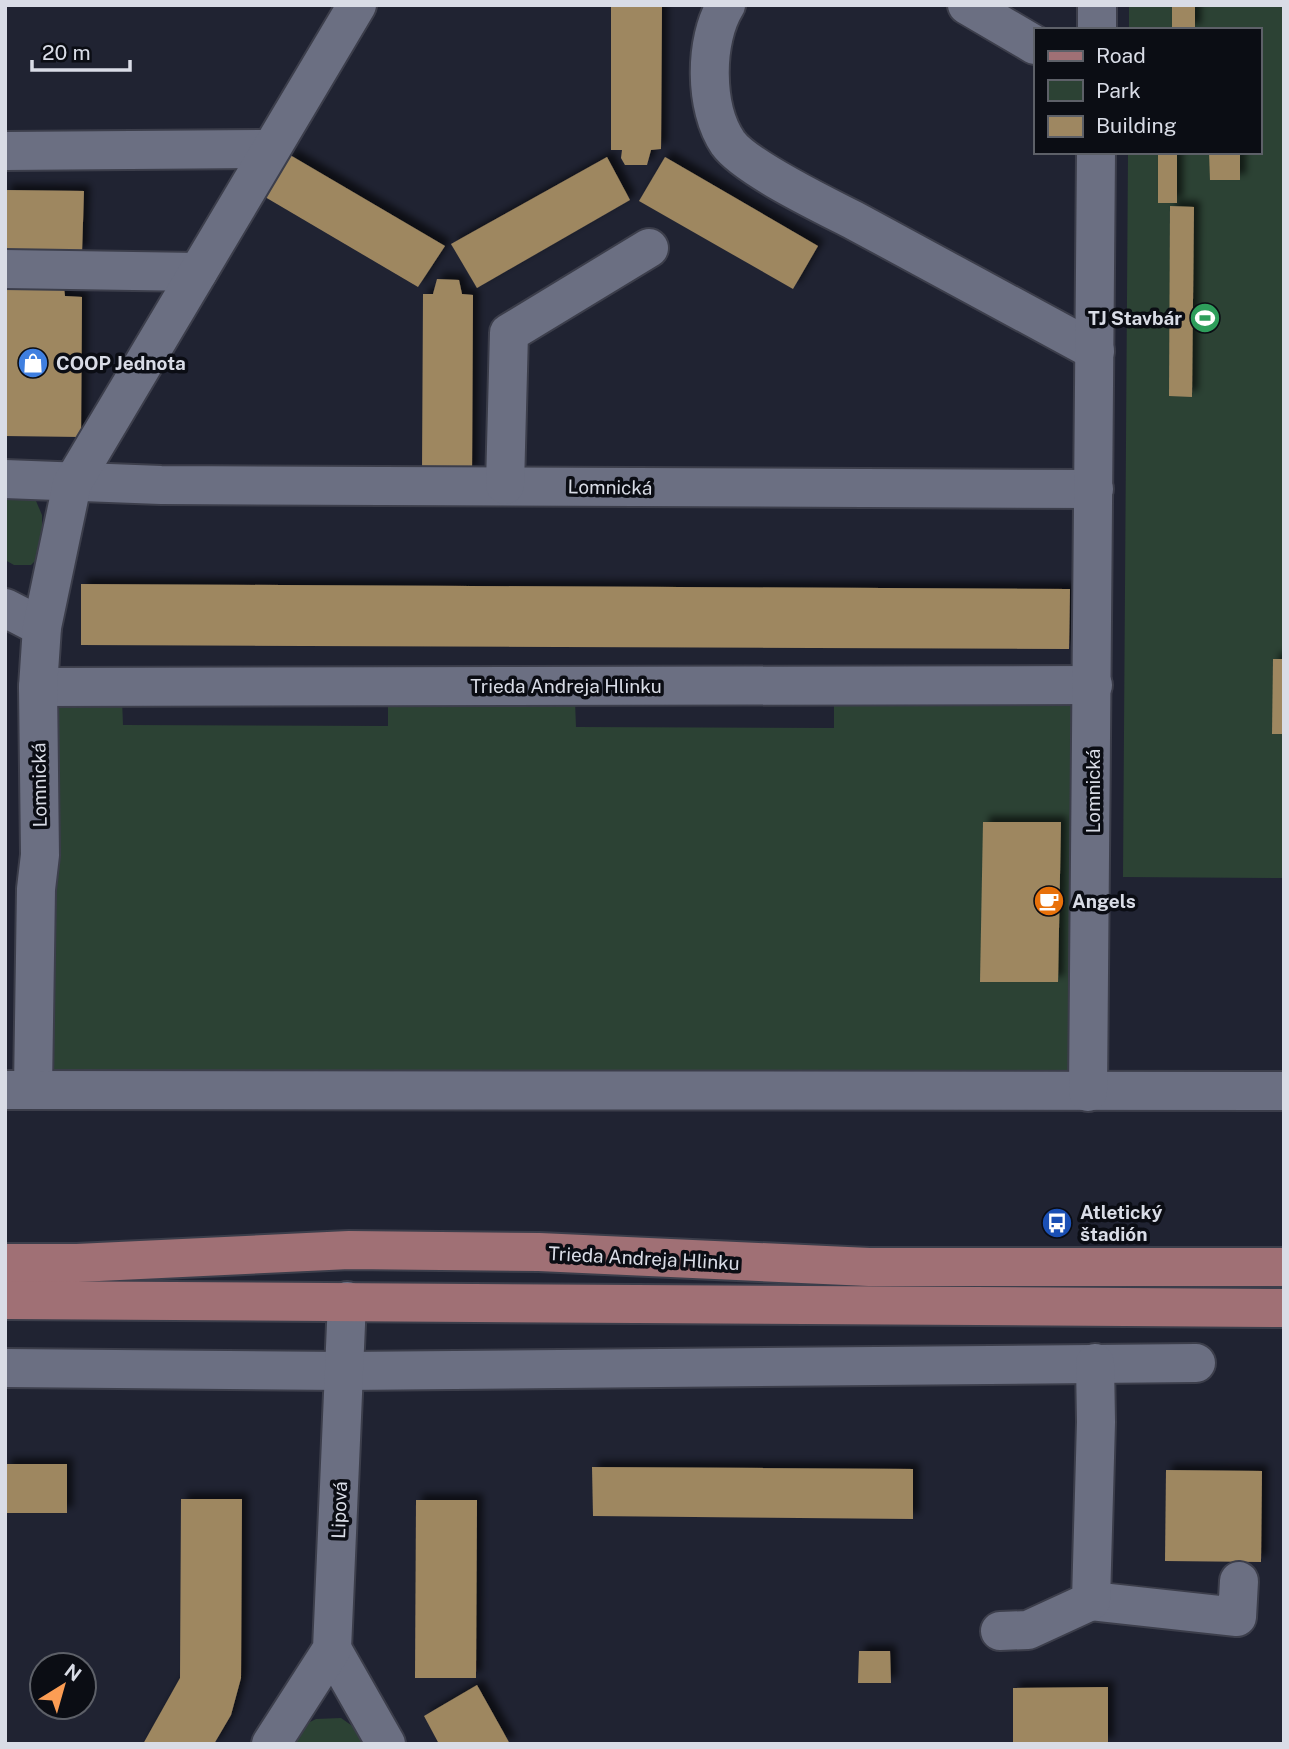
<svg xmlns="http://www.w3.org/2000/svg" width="1289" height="1749" viewBox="0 0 1289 1749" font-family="'Public Sans',sans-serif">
<defs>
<filter id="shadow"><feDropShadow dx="6" dy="-6" stdDeviation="3.5" flood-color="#0009"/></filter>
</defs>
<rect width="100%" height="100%" fill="#202332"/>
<g fill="#2c4234">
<path d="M1129 5H1284V878L1123 877 1128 152H1259V30H1129Z"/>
<path d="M5 493H21L36 501 42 515V554L31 565H14L5 560Z"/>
<path d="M122 699 123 725 388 726V700L575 701 576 727 834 728V701L1078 705 1075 1073 48 1070 52 704Z"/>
<path d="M341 1718 361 1732 366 1744H287L292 1731 316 1719Z"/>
</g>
<g fill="#9e8761" filter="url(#shadow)">
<path d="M611 5H662L661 149 651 150 647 165H625L621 158 622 150H611Z"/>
<rect x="1172" y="5" width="23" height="25"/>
<rect x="1158" y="152" width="19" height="51"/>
<path d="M1209 152H1240V180H1210Z"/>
<path d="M290 155 445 246 418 287 265 197Z"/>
<path d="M607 157 630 200 477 288 451 244Z"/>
<path d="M665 157 818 246 793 289 639 201Z"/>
<path d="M5 190 84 191 82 253 5 252Z"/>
<path d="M1170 206 1194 207 1192 397 1169 396Z"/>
<path d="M437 279 459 280 462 294 473 295 472 473H422L423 294H433Z"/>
<path d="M5 287 64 288 65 296 82 297 81 437 5 436Z"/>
<path d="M81 584 1070 589 1069 649 81 645Z"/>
<path d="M1273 659H1284V734H1272Z"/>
<path d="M983 822H1061L1058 982H980Z"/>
<rect x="5" y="1464" width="62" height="49"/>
<path d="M592 1467 913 1469V1519L593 1516Z"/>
<path d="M1166 1470 1262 1471 1261 1562 1165 1561Z"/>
<path d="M181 1499H242L241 1678 231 1715 214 1744H143L180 1678Z"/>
<path d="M416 1500H477L476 1678H415Z"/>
<path d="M859 1651H890L891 1683H858Z"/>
<path d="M477 1685 510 1744H439L424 1716Z"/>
<path d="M1108 1687V1744H1013V1688Z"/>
</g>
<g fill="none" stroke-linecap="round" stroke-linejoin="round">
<g stroke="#3c3e4b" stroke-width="42">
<g id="minor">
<path d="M726 5C704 40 704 108 728 143 746 168 826 206 855 221 935 264 1015 308 1095 351"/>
<path d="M967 5 1035 45"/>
<path d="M1097 30V5"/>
<path d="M5 151 270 149"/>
<path d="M5 269 198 272"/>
<path d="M5 479 161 485 1094 489"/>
<path d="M505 485 509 333 649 248"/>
<path d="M5 608 42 627"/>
<path d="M38 687 1093 685"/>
<path d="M33 1089 36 889 40 855 38 687 42 627 72 484 357 5"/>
<path d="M5 1090 1284 1091"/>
<path d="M1088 1092 1096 152"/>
<path d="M5 1368 344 1371 1196 1363"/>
<path d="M1091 1601 1237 1617 1239 1581"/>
<path d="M1000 1631 1028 1630 1091 1601 1096 1422 1095 1363"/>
<path d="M332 1649 386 1744"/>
<path d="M271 1744 332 1649 347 1301"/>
</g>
</g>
<g stroke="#3c3e4b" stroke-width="42">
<g id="primary">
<path d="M5 1263H77L349 1250 539 1252 869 1267H1284"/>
<path d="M5 1300 1284 1308"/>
</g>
</g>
<use href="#minor" stroke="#6b6f82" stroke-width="38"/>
<use href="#primary" stroke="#a07075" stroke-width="38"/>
</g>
<defs>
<g id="stadium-disc" transform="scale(1.575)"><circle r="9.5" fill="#2e9e5b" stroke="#0b0d14"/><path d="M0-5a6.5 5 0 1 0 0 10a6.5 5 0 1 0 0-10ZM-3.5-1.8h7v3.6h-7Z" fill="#fff"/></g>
<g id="shop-disc" transform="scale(1.575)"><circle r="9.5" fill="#3f7fe0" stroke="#0b0d14"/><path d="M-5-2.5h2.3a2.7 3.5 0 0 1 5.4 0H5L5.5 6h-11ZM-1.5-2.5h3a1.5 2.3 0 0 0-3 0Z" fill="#fff"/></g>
<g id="cafe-disc" transform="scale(1.575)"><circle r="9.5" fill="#e8710a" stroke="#0b0d14"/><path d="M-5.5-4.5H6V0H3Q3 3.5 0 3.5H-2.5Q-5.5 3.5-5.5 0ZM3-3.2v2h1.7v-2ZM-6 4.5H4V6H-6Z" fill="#fff"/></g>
<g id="bus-disc" transform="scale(1.575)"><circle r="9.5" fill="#1a4fb4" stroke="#0b0d14"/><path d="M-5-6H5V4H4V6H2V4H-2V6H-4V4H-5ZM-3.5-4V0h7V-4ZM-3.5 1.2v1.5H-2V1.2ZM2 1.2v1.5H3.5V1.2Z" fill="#fff"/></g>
</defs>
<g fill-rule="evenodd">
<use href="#stadium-disc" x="1205" y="318"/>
<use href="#shop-disc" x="33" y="363"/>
<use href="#cafe-disc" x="1049" y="901"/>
<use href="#bus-disc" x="1057" y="1223"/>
</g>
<g text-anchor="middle" stroke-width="7" stroke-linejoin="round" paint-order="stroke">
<g font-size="19" font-weight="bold" fill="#d9dce6" stroke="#0b0d14" text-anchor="start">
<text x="1182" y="325" text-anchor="end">TJ Stavbár</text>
<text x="56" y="370">COOP Jednota</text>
<text x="1072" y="908">Angels</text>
<text x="1080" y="1219">Atletický<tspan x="1080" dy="22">štadión</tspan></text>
</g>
<g font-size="19" fill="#d9dce6" stroke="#0b0d14">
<text transform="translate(610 487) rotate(1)" y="7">Lomnická</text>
<text x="566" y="693">Trieda Andreja Hlinku</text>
<text transform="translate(39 785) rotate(-91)" y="7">Lomnická</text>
<text transform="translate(1093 791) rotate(-90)" y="7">Lomnická</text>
<text transform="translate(644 1258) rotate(3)" y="7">Trieda Andreja Hlinku</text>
<text transform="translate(339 1510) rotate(-88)" y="7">Lipová</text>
</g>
</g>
<rect width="1289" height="1749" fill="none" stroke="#d9dce6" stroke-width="14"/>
<rect x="1034" y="28" width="228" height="126" fill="#0b0d14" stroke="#5d6068" stroke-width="2"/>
<rect x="1048" y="51" width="35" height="10" fill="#a07075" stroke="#5d6068" stroke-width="2"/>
<text x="1096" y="63" font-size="21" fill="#d9dce6">Road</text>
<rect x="1048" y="80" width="35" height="21" fill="#2c4234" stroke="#5d6068" stroke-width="2"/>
<text x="1096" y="98" font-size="21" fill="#d9dce6">Park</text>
<rect x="1048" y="116" width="35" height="21" fill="#9e8761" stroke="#5d6068" stroke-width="2"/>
<text x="1096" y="133" font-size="21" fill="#d9dce6">Building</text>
<g transform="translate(63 1686) rotate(37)"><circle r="33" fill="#0b0d14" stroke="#5d6068" stroke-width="2"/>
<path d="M0-5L12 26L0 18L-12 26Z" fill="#fc9d54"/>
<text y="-10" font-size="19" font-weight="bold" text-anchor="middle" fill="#d9dce6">N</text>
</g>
<path d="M32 60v10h98v-10" fill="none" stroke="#d9dce6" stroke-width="3.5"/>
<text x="42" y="60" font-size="21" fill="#d9dce6" stroke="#0b0d14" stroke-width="5" paint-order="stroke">20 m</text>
</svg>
